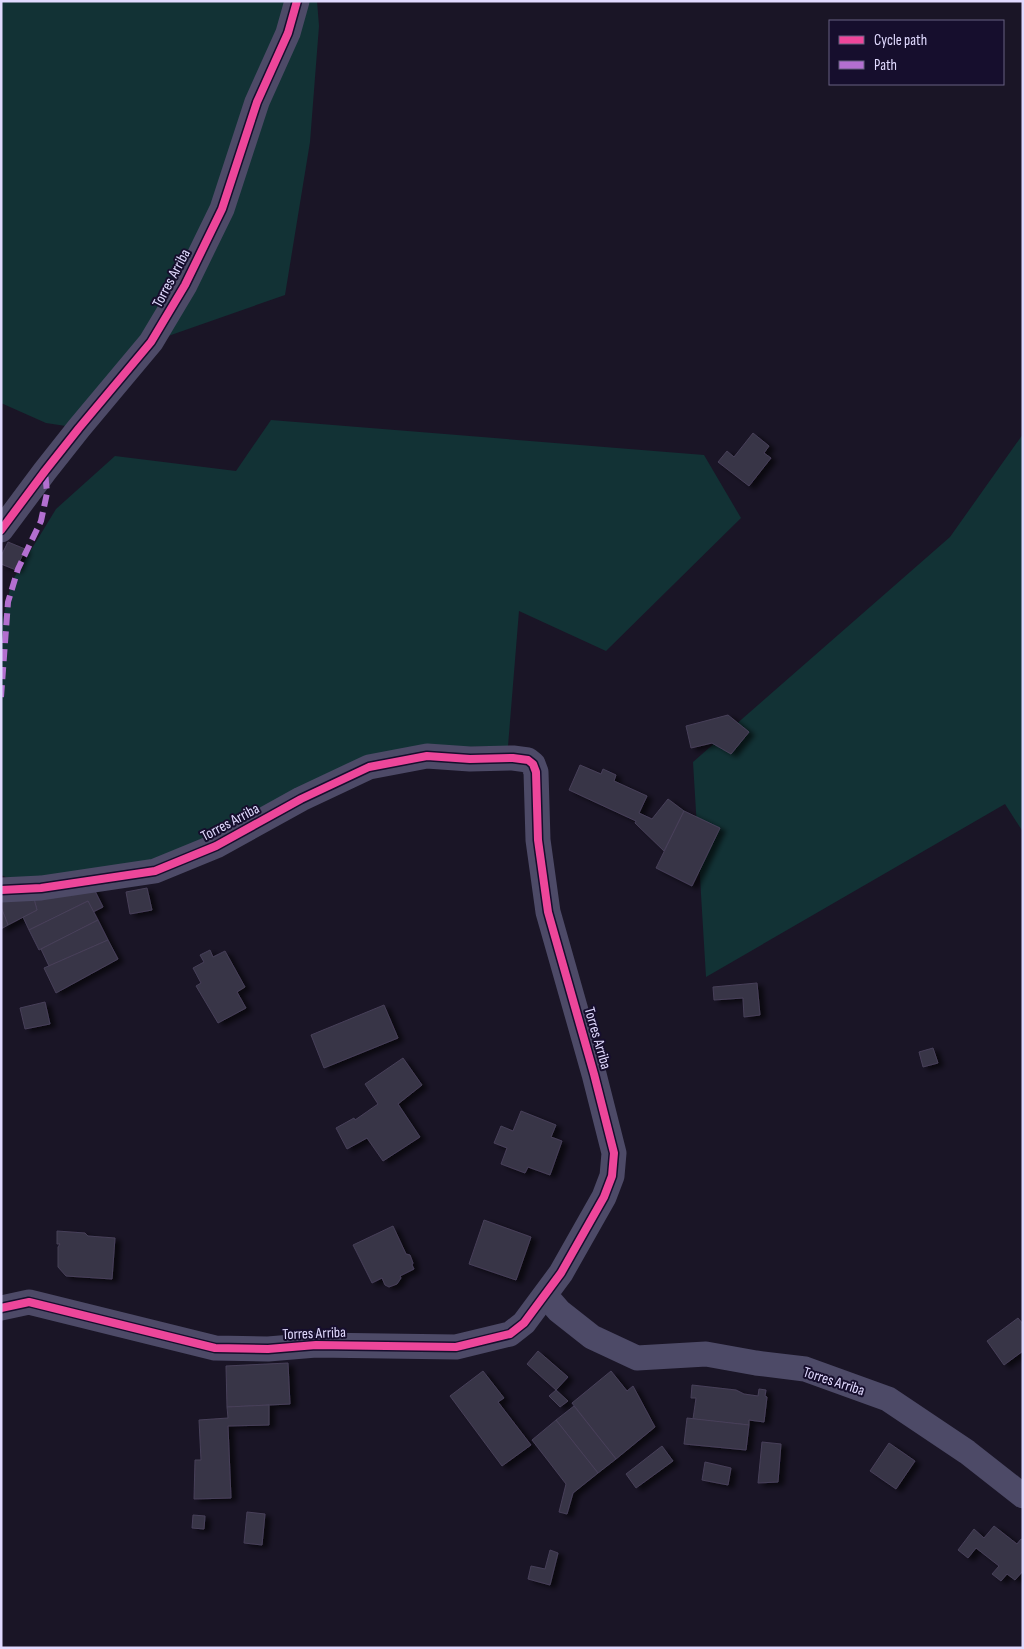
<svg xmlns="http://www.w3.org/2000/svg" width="1024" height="1649" viewBox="0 0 1024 1649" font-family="'Sofia Sans Condensed',sans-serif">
<defs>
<filter id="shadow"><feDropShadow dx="5.5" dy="3" stdDeviation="2.5" flood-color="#0009"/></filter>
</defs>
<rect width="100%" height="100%" fill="#1a1526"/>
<g fill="#123235">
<path d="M1 1H317L319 26 310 142 285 295 151 342 79 428 46 423 1 403Z"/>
<path d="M271 420 704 455 741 518 606 651 519 611 508 746 422 748 196 847 148 865 15 881 1 875V626L12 581 56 509 115 456 236 471Z"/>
<path d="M1023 434V832L1005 804 706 977 693 762 950 537Z"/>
</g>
<g fill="#393447" stroke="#474059" filter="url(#shadow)">
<path d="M753 433 769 446 764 453 771 458 749 486 718 462 727 451 734 457Z"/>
<path d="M8 542 25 549 16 570 1 564V556Z"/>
<path d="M728 715 749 732 731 754 712 743 691 748 686 726Z"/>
<path d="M580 765 601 774 603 769 616 775 614 781 647 796 639 813 652 819 668 799 684 811 664 851 635 823 636 821 569 790Z"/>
<path d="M684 811 720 828 692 886 656 868Z"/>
<path d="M93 887 103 907 93 912 88 901 29 930 23 917 37 910 33 895Z"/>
<path d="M147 888 152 910 130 914 126 892Z"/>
<path d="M33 895 37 910 8 925 1 907V900Z"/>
<path d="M88 901 98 920 39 950 29 930Z"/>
<path d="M1 907 8 925 1 929Z"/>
<path d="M98 920 108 940 49 966 41 949Z"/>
<path d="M108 940 118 959 56 993 44 968Z"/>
<path d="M210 950 213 957 225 951 245 987 237 992 246 1008 218 1023 196 986 201 983 193 968 204 962 200 955Z"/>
<path d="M757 983 760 1015 744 1017 743 998 714 1000 713 987Z"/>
<path d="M45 1002 50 1024 25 1029 20 1008Z"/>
<path d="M384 1005 398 1038 324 1068 311 1035Z"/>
<path d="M933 1048 938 1063 923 1067 919 1052Z"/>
<path d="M403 1058 422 1085 398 1104 420 1137 383 1161 367 1138 347 1149 336 1128 354 1118 355 1120 378 1104 365 1084Z"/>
<path d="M521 1111 556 1125 551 1137 562 1141 550 1175 528 1167 525 1173 501 1164 507 1148 494 1143 501 1126 513 1131Z"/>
<path d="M484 1220 531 1237 516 1280 469 1264Z"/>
<path d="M393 1226 406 1254 410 1255 413 1263 412 1265 414 1269 400 1276 401 1278 397 1284 389 1287 385 1285 382 1278 372 1283 353 1245Z"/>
<path d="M57 1231 85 1233 88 1236 115 1238 112 1279 66 1276 58 1267V1247L60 1244H57Z"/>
<path d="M1018 1318 1023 1324V1351L1004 1365 987 1341Z"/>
<path d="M538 1351 568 1377 556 1390 527 1364Z"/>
<path d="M288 1363 290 1404 227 1407 226 1366Z"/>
<path d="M483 1371 504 1398 498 1402 531 1445 502 1466 450 1396Z"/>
<path d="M611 1371 627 1391 633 1386 655 1427 616 1459 572 1403Z"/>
<path d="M692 1385 736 1390 744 1394 758 1396 759 1389 766 1390 765 1396 767 1397 764 1422 749 1420V1425L693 1419 696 1398H691Z"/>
<path d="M556 1390 568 1401 560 1407 549 1396Z"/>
<path d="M269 1405V1425L228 1426 231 1498 194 1499 195 1460H201L199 1420 228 1418 227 1407Z"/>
<path d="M574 1406 616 1459 598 1473 556 1420Z"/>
<path d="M687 1418 749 1425 746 1450 684 1444Z"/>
<path d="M556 1420 598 1473 573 1493 567 1514 559 1512 566 1484 532 1440Z"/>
<path d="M762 1442 781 1444 778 1482 758 1483Z"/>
<path d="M889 1443 915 1461 896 1489 870 1471Z"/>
<path d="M662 1446 673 1461 636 1488 626 1474Z"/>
<path d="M705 1462 731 1468 728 1485 702 1480Z"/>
<path d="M247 1512 265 1514 262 1545 244 1543Z"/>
<path d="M193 1515 205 1516 204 1529 192 1528Z"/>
<path d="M994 1526 1017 1544 1021 1539 1023 1540V1571L1015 1580 1007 1574 1001 1581 992 1574 999 1566 976 1548 968 1558 958 1550 974 1529 984 1538Z"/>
<path d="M550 1550 558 1553 550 1585 528 1579 531 1566 545 1569Z"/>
</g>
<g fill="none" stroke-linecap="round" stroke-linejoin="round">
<g stroke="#4d4a67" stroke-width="25">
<path d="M1 530 45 471 79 428 151 342 185 285 222 209 257 102 288 33 297 1"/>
<path d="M1 890 41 888 155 871 216 846 301 799 369 767 427 756 470 759 513 758 528 760 533 764 536 772 538 840 548 912 594 1074 614 1153 612 1176 604 1197 561 1273 524 1323 510 1334 456 1347 316 1345 268 1349 215 1348 29 1302 1 1308"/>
<path d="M546 1296 559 1311 592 1337 637 1358 706 1354 756 1363 805 1369 888 1399 967 1452 1023 1496"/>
</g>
<path stroke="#b36fd0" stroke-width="6" stroke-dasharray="12 6" stroke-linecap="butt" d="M1 697 8 602 18 569 41 521 47 493 45 471"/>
<g stroke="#160e2d" stroke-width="11">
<g id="cycleway">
<path d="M1 530 45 471 79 428 151 342 185 285 222 209 257 102 288 33 297 1"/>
<path d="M1 890 41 888 155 871 216 846 301 799 369 767 427 756 470 759 513 758 528 760 533 764 536 772 538 840 548 912 594 1074 614 1153 612 1176 604 1197 561 1273 524 1323 510 1334 456 1347 316 1345 268 1349 215 1348 29 1302 1 1308"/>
</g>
</g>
<use href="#cycleway" stroke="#ed469a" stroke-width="8"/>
</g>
<g text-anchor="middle" stroke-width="4" stroke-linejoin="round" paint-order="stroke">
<g font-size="15" fill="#e1daff" stroke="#160e2d">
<text transform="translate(171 278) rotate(-62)" y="5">Torres Arriba</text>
<text transform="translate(230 822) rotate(-28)" y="5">Torres Arriba</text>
<text transform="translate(598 1038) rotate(74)" y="5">Torres Arriba</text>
<text transform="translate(314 1333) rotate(-2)" y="5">Torres Arriba</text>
<text transform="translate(834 1381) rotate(18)" y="5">Torres Arriba</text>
</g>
</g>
<rect width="1024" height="1649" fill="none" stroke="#e1daff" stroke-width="5"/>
<rect x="829" y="20" width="175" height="65" fill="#160e2d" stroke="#676081"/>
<rect x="839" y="36" width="25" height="8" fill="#ed469a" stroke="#676081"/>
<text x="874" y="45" font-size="15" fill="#e1daff">Cycle path</text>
<rect x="839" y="61" width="25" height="8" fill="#b36fd0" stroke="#676081"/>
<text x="874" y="70" font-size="15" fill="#e1daff">Path</text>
</svg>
